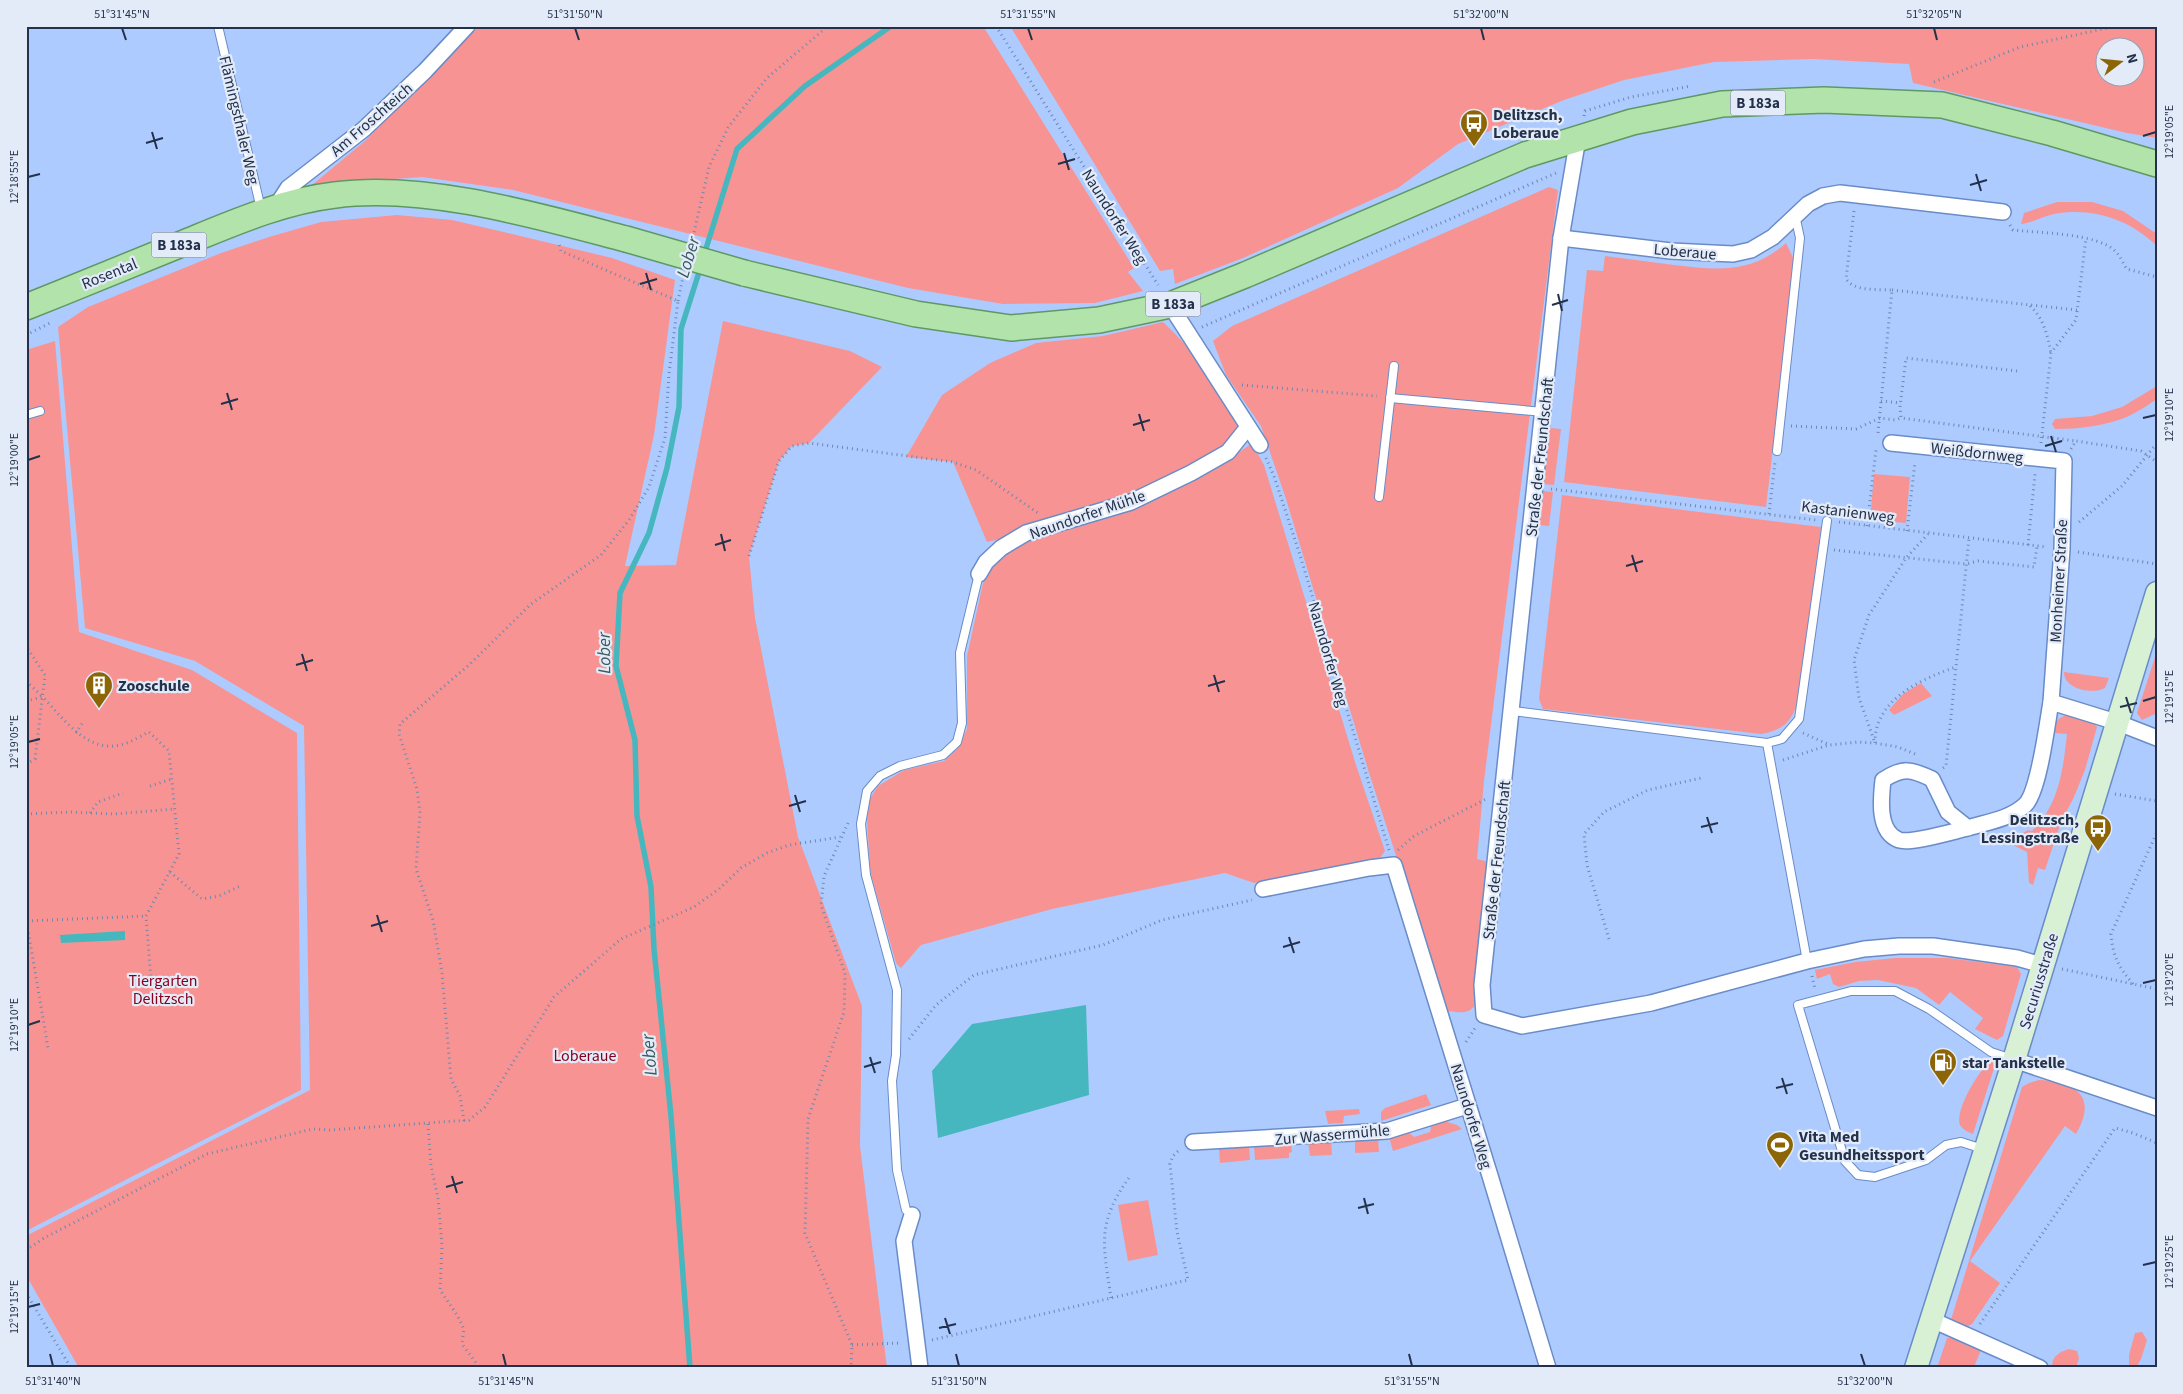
<svg xmlns="http://www.w3.org/2000/svg" width="2183" height="1394" viewBox="0 0 2183 1394" font-family="'Source Sans 3',sans-serif">
<rect width="100%" height="100%" fill="#adcbff"/>
<g fill="#f79493" fill-rule="evenodd">
<path d="M479 26H983L1134 268 1128 272 1143 291 1095 303 1003 304 908 288 513 190 422 177 312 185 366 140Z"/>
<path d="M1010 26H2157V138L2127 133 1913 83 1909 64 1813 59 1714 62 1624 80 1564 100 1458 144 1398 188 1243 258 1175 284 1173 269 1160 271ZM2106 48H2136V78H2106Z"/>
<path d="M1549 187 1558 190 1484 781 1477 859 1489 862 1477 1002C1469 1016 1461 1012 1447 1011L1370 776 1286 499 1261 426 1226 375 1213 341 1232 326Z"/>
<path d="M2057 202H2092L2123 211 2157 234V246C2129 219 2092 207 2054 214 2043 216 2033 223 2021 224L2024 213Z"/>
<path d="M397 215 452 220 508 233 612 258 675 280 654 435 625 566 676 565 723 321 850 351 882 367 809 443 792 446 779 461 749 556 755 618 798 837 862 1006 860 1146 887 1368H79L26 1275V1236L310 1090 304 726 195 661 85 628 58 327 88 307 221 253 269 237 321 222Z"/>
<path d="M1786 243 1795 262 1766 507 1564 482 1587 270 1603 271 1605 256C1628 259 1651 262 1674 265 1718 270 1751 274 1786 243Z"/>
<path d="M1163 322C1196 353 1222 389 1248 427L1228 452 1143 497 1221 465 1252 443 1264 465 1356 765 1385 851 1380 858 1254 883 1225 873 1052 909 921 945 901 968 896 963 870 871 867 820 869 800 878 786 904 770 944 761 957 749 967 729V656L985 574 1003 554 1026 533 987 542 953 462 906 457 942 395 990 363 1036 343 1103 336Z"/>
<path d="M55 341 79 632 192 670 297 733 301 1090 26 1231V350Z"/>
<path d="M2157 386V399C2148 405 2139 411 2129 416 2106 426 2079 429 2055 429L2052 424 2055 419 2092 416 2122 407Z"/>
<path d="M1550 428 1561 429 1554 485 1543 484Z"/>
<path d="M1874 474 1910 477 1906 523 1870 520Z"/>
<path d="M1543 491 1553 492 1549 526 1539 525Z"/>
<path d="M1562 495 1821 527 1798 700C1793 721 1782 731 1761 734L1543 709 1539 699Z"/>
<path d="M2157 651V711L2155 714 2142 720 2137 713Z"/>
<path d="M2064 672 2109 678 2105 688C2092 695 2064 689 2064 672Z"/>
<path d="M1921 683 1932 696 1894 715 1889 710 1903 694Z"/>
<path d="M2066 715C2078 714 2089 718 2097 727L2085 770 2074 797 2061 822 2045 870 2038 868 2033 885 2029 883 2027 852 2007 842V838L2016 837 2028 830 2032 831C2059 805 2063 770 2067 734L2053 733C2053 723 2057 719 2066 715Z"/>
<path d="M1895 958H1948L2017 967 2021 974 2003 1036 1997 1040 1975 1029 1983 1018 1950 992 1939 1005 1916 988 1878 980 1859 981 1839 987 1833 984 1830 974 1817 979 1815 970 1855 962Z"/>
<path d="M1991 1062H1996L1973 1134C1968 1132 1963 1130 1960 1125 1954 1112 1979 1068 1991 1062Z"/>
<path d="M2039 1080C2076 1082 2098 1096 2076 1134L2065 1126 1970 1261 2000 1283 1972 1324 1963 1329 1950 1323 2022 1087 2029 1083Z"/>
<path d="M1426 1094 1431 1105 1381 1121V1112L1385 1108Z"/>
<path d="M1359 1109 1360 1114 1344 1116 1343 1123 1328 1124 1325 1111Z"/>
<path d="M1441 1120 1457 1125 1462 1129 1393 1151 1389 1137 1407 1131 1414 1137 1430 1132 1432 1122Z"/>
<path d="M1378 1138 1379 1152 1355 1153V1139Z"/>
<path d="M1331 1140 1332 1155 1310 1156 1308 1142Z"/>
<path d="M1291 1143 1292 1152 1289 1153V1158L1255 1160 1254 1146Z"/>
<path d="M1249 1147 1250 1160 1220 1163 1219 1149Z"/>
<path d="M1148 1200 1158 1255 1128 1261 1118 1205Z"/>
<path d="M2142 1332 2147 1340 2141 1359 2136 1368H2129V1355L2135 1333Z"/>
<path d="M1947 1338H1951L1981 1350 1974 1367 1977 1368H1937Z"/>
<path d="M2069 1349 2077 1351 2079 1358 2076 1368H2057L2052 1365C2053 1355 2060 1352 2069 1349Z"/>
</g>
<g fill="#46b7bf">
<path d="M125 931V940L61 943 60 935Z"/>
<path d="M1086 1005 1089 1095 938 1138 932 1071 972 1024Z"/>
</g>
<g fill="none" stroke-linecap="round" stroke-linejoin="round">
<g stroke="#46b7bf" stroke-width="5.5">
<path d="M704 255 737 149 805 86 891 26"/>
<path d="M690 1368 671 1116 654 949 651 887 637 816 635 740 616 666 620 593 649 533 667 468 679 407 681 329 701 266"/>
</g>
<g stroke="#698cc8" stroke-width="10">
<g id="lane">
<path d="M218 26 261 209"/>
<path d="M1390 398 1544 412"/>
<path d="M26 415 40 411"/>
<path d="M1777 451 1800 238 1795 215"/>
<path d="M1379 497 1394 366"/>
<path d="M1513 711 1767 743 1782 739 1799 719 1827 521"/>
<path d="M1767 743 1807 961"/>
<path d="M1983 1149 1961 1142 1946 1145 1926 1160 1875 1177 1858 1175 1845 1161 1798 1005 1851 991H1895L1929 1009 1991 1052 2012 1059"/>
<path d="M912 1215 906 1210 897 1170 892 1081 896 1055 897 990 866 875 861 824 867 791 880 776 900 766 943 755 957 742 962 723 960 653 979 574"/>
</g>
</g>
<g stroke="#698cc8" stroke-width="18">
<g id="street">
<path d="M1578 138 1561 238 1482 985 1484 1015 1522 1026 1651 1003 1807 961 1864 949 1899 946H1933L2017 958 2042 965"/>
<path d="M275 208 288 188 364 129 425 71 467 26"/>
<path d="M1561 238 1671 251 1733 254 1751 250 1773 237 1808 204 1823 196 1840 193 2003 212"/>
<path d="M1170 305 1260 445"/>
<path d="M1891 443 2064 461 2062 549 2051 702 2116 722 2157 738"/>
<path d="M979 574 986 562 1001 548 1026 533 1131 502 1191 473 1228 452 1248 427"/>
<path d="M1968 828C1954 831 1911 844 1899 840 1877 832 1881 798 1883 780 1903 767 1911 769 1932 779L1948 812 1968 828C1987 822 2010 819 2025 805 2039 792 2047 724 2051 702"/>
<path d="M1263 889 1369 868 1394 865C1446 1032 1498 1200 1548 1368"/>
<path d="M2014 1060 2157 1108"/>
<path d="M1193 1142 1387 1131 1467 1106"/>
<path d="M912 1215 904 1241 920 1368"/>
<path d="M1930 1319 2040 1368"/>
</g>
</g>
<g stroke="#698cc8" stroke-width="25">
<path id="secondary" d="M1916 1368 2014 1060 2157 593"/>
</g>
<g stroke="#5e9964" stroke-width="28">
<g id="primary">
<path d="M744 273 916 314 1011 328 1099 320 1170 305 1245 275 1525 155 1632 122 1722 104 1824 100 1942 105 2052 133 2157 164"/>
<path d="M26 307C79 286 132 264 184 243 233 223 283 201 335 195 426 183 538 216 626 239"/>
</g>
</g>
<g stroke="#7087af" stroke-width="3" stroke-dasharray="1 4" stroke-linecap="butt">
<path d="M996 26 1158 285"/>
<path d="M1934 82 2020 47 2117 26"/>
<path d="M1584 116 1585 111 1631 97 1691 86"/>
<path d="M1854 211 1846 279C1855 292 1878 289 1892 290L1878 433"/>
<path d="M2010 225 2013 230C2038 233 2099 233 2116 252 2121 257 2123 264 2127 269L2157 277"/>
<path d="M693 237 709 167 729 126 767 78 828 26"/>
<path d="M1892 290 2077 310"/>
<path d="M678 301 683 277"/>
<path d="M2030 306C2044 319 2047 334 2051 353"/>
<path d="M1202 327 1556 173"/>
<path d="M26 335 52 322"/>
<path d="M2017 371 1906 358 1900 407 1901 418 2076 441"/>
<path d="M1242 385 1377 396"/>
<path d="M1881 401 1901 403"/>
<path d="M1791 426 1856 429 1880 418 1895 420 1901 418"/>
<path d="M2041 443 2051 353 2076 320 2086 238"/>
<path d="M2071 449 2076 441 2141 451 2157 462"/>
<path d="M1266 458 1274 476 1300 555 1389 850"/>
<path d="M1551 489 1816 520"/>
<path d="M1769 514 1775 462"/>
<path d="M1839 522 2047 547"/>
<path d="M2079 522 2122 486 2157 443"/>
<path d="M1867 526 1876 450"/>
<path d="M1907 531 1915 462"/>
<path d="M2028 545 2035 474"/>
<path d="M1834 550 1966 564 1978 561 2034 567 2037 546"/>
<path d="M2078 552 2157 564"/>
<path d="M749 556 779 461 792 446 809 443 953 462 976 470 1038 513"/>
<path d="M26 681 43 697"/>
<path d="M26 701 43 697C63 718 87 753 120 745 130 743 140 736 149 732L169 751 179 854 146 916 151 980"/>
<path d="M76 733 83 722"/>
<path d="M1803 733 1830 745 1858 742 1875 743C1874 700 1921 679 1956 667"/>
<path d="M1915 754 1898 747 1875 743 1859 698 1854 660 1869 615 1906 558 1928 534"/>
<path d="M1783 760 1829 745"/>
<path d="M26 764 35 759 45 675 26 646"/>
<path d="M1943 768 1946 766 1969 538"/>
<path d="M150 786 172 779"/>
<path d="M2115 794 2157 801"/>
<path d="M90 813 98 802 123 793"/>
<path d="M26 814 70 812 114 814 174 809"/>
<path d="M848 823 824 876 821 905 845 973 844 1012 808 1119 805 1233 852 1345 851 1368"/>
<path d="M1398 850 1414 836 1486 799"/>
<path d="M170 872 202 899 219 896 240 886"/>
<path d="M26 918 48 1048"/>
<path d="M27 921 146 916"/>
<path d="M1609 939 1587 865 1584 834 1604 812 1648 790 1701 778"/>
<path d="M2062 969 2157 989"/>
<path d="M1812 976 1815 989"/>
<path d="M2133 984C2119 967 2113 958 2111 934L2157 832"/>
<path d="M909 1039 936 1005 974 975 1103 945 1162 920 1252 900"/>
<path d="M1466 1042 1475 1028"/>
<path d="M464 1121 460 1096 451 1079 442 973 433 920 416 869 420 813 417 789 399 734 400 724 470 664 531 604 601 555 629 520 649 487 665 438 669 374 678 301 561 251 559 244"/>
<path d="M428 1124 431 1166 438 1198 442 1246 440 1290 457 1315 464 1329 462 1344 480 1368"/>
<path d="M26 1250 44 1238 207 1154 313 1129 330 1130 469 1120 485 1107 554 997 621 939 694 907 719 889 741 868 767 853 789 845 840 837"/>
<path d="M26 1293 71 1368"/>
<path d="M1111 1298C1103 1243 1096 1223 1131 1175"/>
<path d="M1980 1324 2115 1128 2133 1133 2157 1143"/>
<path d="M932 1340 1188 1280 1177 1232 1170 1164 1173 1156 1180 1149"/>
<path d="M852 1345 901 1343"/>
</g>
<use href="#lane" stroke="#fff" stroke-width="8"/>
<use href="#street" stroke="#fff" stroke-width="15"/>
<use href="#secondary" stroke="#d8f1d4" stroke-width="22"/>
<use href="#primary" stroke="#b2e3aa" stroke-width="25"/>
<g stroke="#5e9964" stroke-width="28" stroke-linecap="butt">
<path id="primary-bridge" d="M626 239 744 273"/>
</g>
<use href="#primary-bridge" stroke="#b2e3aa" stroke-width="25"/>
</g>
<path fill="none" stroke="#23314b" stroke-width="2" d="M122 28 126 40M575 28 579 40M1028 28 1032 40M1481 28 1484 40M1934 28 1937 40M152 132 157 149M2143 136 2156 132M146 143 163 138M1064 153 1069 170M1058 164 1075 159M1976 174 1981 191M28 177 40 174M1970 185 1987 180M646 273 651 290M640 284 657 279M1558 294 1562 311M1552 305 1568 300M227 393 232 410M221 404 238 399M1139 414 1144 431M2143 418 2156 415M1133 425 1150 420M2051 436 2056 452M2045 446 2062 441M28 460 40 456M721 534 725 551M715 545 731 540M1632 555 1637 572M1626 566 1643 561M302 654 307 671M296 665 313 660M1214 675 1219 692M1208 686 1225 681M2126 697 2131 713M2143 701 2156 697M2120 707 2137 703M28 742 40 739M795 795 800 812M789 806 806 801M1707 817 1712 833M1701 827 1718 823M377 915 382 932M371 926 388 921M1289 937 1294 953M1283 947 1300 942M2143 983 2156 980M28 1025 40 1021M870 1057 875 1073M864 1067 881 1062M1782 1078 1787 1094M1776 1088 1793 1084M452 1176 457 1193M446 1187 463 1182M1364 1198 1368 1214M1358 1208 1374 1204M2143 1265 2156 1262M28 1307 40 1304M945 1318 950 1334M939 1328 956 1324M50 1354 53 1366M503 1354 506 1366M956 1354 959 1366M1409 1354 1412 1366M1861 1354 1865 1366"/>
<defs>
<g id="bus-pin" transform="scale(1.4375)"><path d="M0 17L-7.5 6A9.5 9.5 0 1 1 7.5 6Z" fill="#8c6506" stroke="#e3ebf9"/><path d="M-5-6H5V4H4V6H2V4H-2V6H-4V4H-5ZM-3.5-4V0h7V-4ZM-3.5 1.2v1.5H-2V1.2ZM2 1.2v1.5H3.5V1.2Z" fill="#fff"/></g>
<g id="building-pin" transform="scale(1.4375)"><path d="M0 17L-7.5 6A9.5 9.5 0 1 1 7.5 6Z" fill="#8c6506" stroke="#e3ebf9"/><path d="M-4-6H4V6H1V3H-1V6H-4ZM-2.5-4.3h1.7v1.8h-1.7ZM.8-4.3h1.7v1.8H.8ZM-2.5-1h1.7V.8h-1.7ZM.8-1h1.7V.8H.8Z" fill="#fff"/></g>
<g id="fuel-pin" transform="scale(1.4375)"><path d="M0 17L-7.5 6A9.5 9.5 0 1 1 7.5 6Z" fill="#8c6506" stroke="#e3ebf9"/><path d="M-5.5-6h7V0h2V4h1.3V-2.5L3-4.5l.8-.8L6-3V5H2.5V1h-1V6h-7ZM-4.2-4.7v3.2H.2V-4.7Z" fill="#fff"/></g>
<g id="stadium-pin" transform="scale(1.4375)"><path d="M0 17L-7.5 6A9.5 9.5 0 1 1 7.5 6Z" fill="#8c6506" stroke="#e3ebf9"/><path d="M0-5a6.5 5 0 1 0 0 10a6.5 5 0 1 0 0-10ZM-3.5-1.8h7v3.6h-7Z" fill="#fff"/></g>
</defs>
<g fill-rule="evenodd">
<use href="#bus-pin" x="1474" y="123"/>
<use href="#building-pin" x="99" y="685"/>
<use href="#bus-pin" x="2098" y="828"/>
<use href="#fuel-pin" x="1943" y="1062"/>
<use href="#stadium-pin" x="1780" y="1145"/>
</g>
<g text-anchor="middle" stroke-width="4.5" stroke-linejoin="round" paint-order="stroke">
<g fill="#e3ebf9" stroke="#5d697f" stroke-width="1">
<rect x="1730.5" y="90.5" width="55" height="25" rx="4"/>
<rect x="151.5" y="232.5" width="55" height="25" rx="4"/>
<rect x="1145.5" y="291.5" width="55" height="25" rx="4"/>
</g>
<g font-size="15" font-weight="bold" fill="#23314b">
<text x="1758" y="108">B 183a</text>
<text x="179" y="250">B 183a</text>
<text x="1173" y="309">B 183a</text>
</g>
<g font-size="16" font-weight="bold" fill="#23314b" stroke="#e3ebf9" text-anchor="start">
<text x="1493" y="120">Delitzsch,<tspan x="1493" dy="18">Loberaue</tspan></text>
<text x="118" y="691">Zooschule</text>
<text x="2079" y="825" text-anchor="end">Delitzsch,<tspan x="2079" dy="18">Lessingstraße</tspan></text>
<text x="1962" y="1068">star Tankstelle</text>
<text x="1799" y="1142">Vita Med<tspan x="1799" dy="18">Gesundheitssport</tspan></text>
</g>
<g font-size="16" fill="#23314b" stroke="#e3ebf9">
<text transform="translate(371 119) rotate(-41)" y="6">Am Froschteich</text>
<text transform="translate(240 120) rotate(77)" y="6">Flämingsthaler Weg</text>
<text transform="translate(1115 216) rotate(58)" y="6">Naundorfer Weg</text>
<text transform="translate(1685 251) rotate(5)" y="6">Loberaue</text>
<text transform="translate(109 273) rotate(-22)" y="6">Rosental</text>
<text transform="translate(1977 452) rotate(6)" y="6">Weißdornweg</text>
<text transform="translate(1539 457) rotate(-84)" y="6">Straße der Freundschaft</text>
<text transform="translate(1848 511) rotate(7)" y="6">Kastanienweg</text>
<text transform="translate(1087 514) rotate(-19)" y="6">Naundorfer Mühle</text>
<text transform="translate(2058 581) rotate(-87)" y="6">Monheimer Straße</text>
<text transform="translate(1329 654) rotate(74)" y="6">Naundorfer Weg</text>
<text transform="translate(1496 860) rotate(-84)" y="6">Straße der Freundschaft</text>
<text transform="translate(2038 981) rotate(-73)" y="6">Securiusstraße</text>
<text transform="translate(1472 1116) rotate(73)" y="6">Naundorfer Weg</text>
<text transform="translate(1332 1134) rotate(-5)" y="6">Zur Wassermühle</text>
</g>
<g font-size="16" fill="#86001b" stroke="#e3ebf9">
<text x="163" y="986">Tiergarten<tspan x="163" dy="18">Delitzsch</tspan></text>
<text x="585" y="1061">Loberaue</text>
</g>
<g font-size="18" font-style="italic" fill="#395b5e" stroke="#e3ebf9">
<text transform="translate(688 257) rotate(-73)" y="6">Lober</text>
<text transform="translate(604 653) rotate(-91)" y="6">Lober</text>
<text transform="translate(649 1055) rotate(-95)" y="6">Lober</text>
</g>
</g>
<rect width="2183" height="1394" fill="none" stroke="#e3ebf9" stroke-width="55"/>
<g transform="translate(2120 62) rotate(74)"><circle r="24" fill="#e3ebf9" stroke="#96a1b3"/>
<path d="M0-4L9 19L0 12L-9 19Z" fill="#8c6506"/>
<text y="-8" font-size="14" font-weight="bold" text-anchor="middle" fill="#23314b">N</text>
</g>
<rect x="28" y="28" width="2128" height="1338" fill="none" stroke="#23314b" stroke-width="2"/>
<g font-size="12" text-anchor="middle" fill="#23314b">
<text x="122" y="18">51°31'45"N</text>
<text x="575" y="18">51°31'50"N</text>
<text x="1028" y="18">51°31'55"N</text>
<text x="1481" y="18">51°32'00"N</text>
<text x="1934" y="18">51°32'05"N</text>
<text transform="translate(2169 132) rotate(-90)" y="4">12°19'05"E</text>
<text transform="translate(14 177) rotate(-90)" y="4">12°18'55"E</text>
<text transform="translate(2169 415) rotate(-90)" y="4">12°19'10"E</text>
<text transform="translate(14 460) rotate(-90)" y="4">12°19'00"E</text>
<text transform="translate(2169 697) rotate(-90)" y="4">12°19'15"E</text>
<text transform="translate(14 742) rotate(-90)" y="4">12°19'05"E</text>
<text transform="translate(2169 980) rotate(-90)" y="4">12°19'20"E</text>
<text transform="translate(14 1025) rotate(-90)" y="4">12°19'10"E</text>
<text transform="translate(2169 1262) rotate(-90)" y="4">12°19'25"E</text>
<text transform="translate(14 1307) rotate(-90)" y="4">12°19'15"E</text>
<text x="53" y="1385">51°31'40"N</text>
<text x="506" y="1385">51°31'45"N</text>
<text x="959" y="1385">51°31'50"N</text>
<text x="1412" y="1385">51°31'55"N</text>
<text x="1865" y="1385">51°32'00"N</text>
</g>
</svg>
